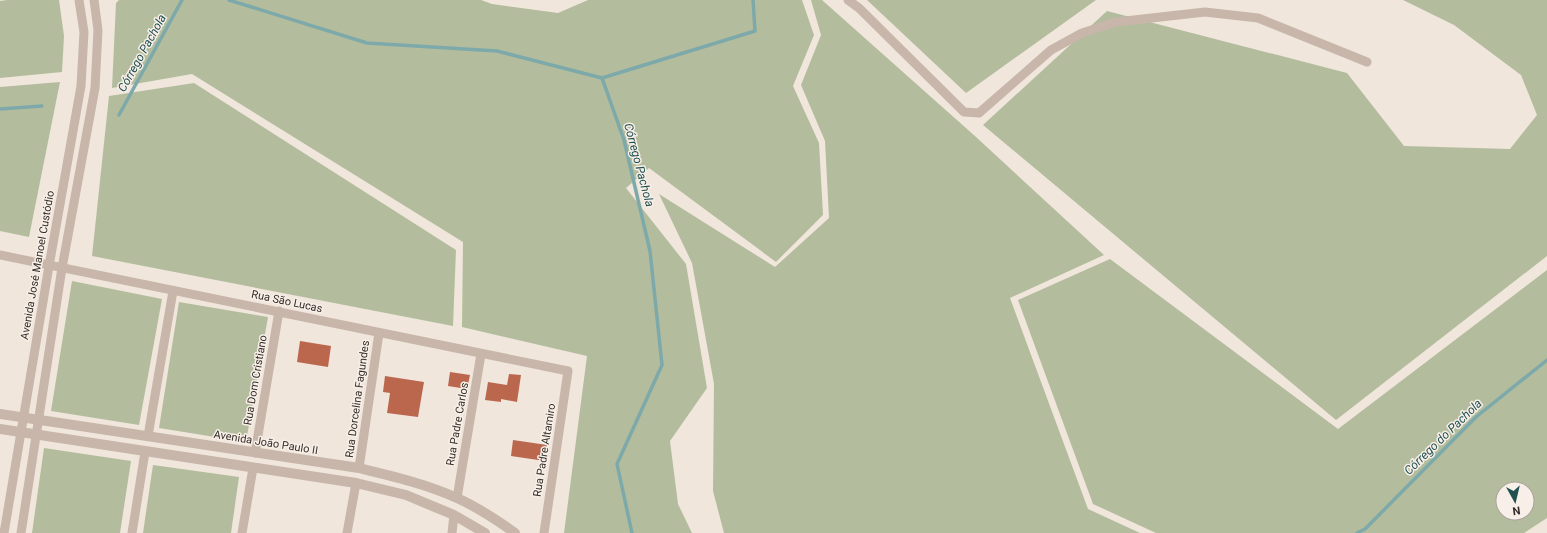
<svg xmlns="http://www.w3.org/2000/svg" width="1547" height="533" viewBox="0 0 1547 533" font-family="Roboto,sans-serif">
<rect width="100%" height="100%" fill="#f0e6dc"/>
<g fill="#b3bd9d" fill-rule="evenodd">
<path d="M7 0H59L64 36 62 72 0 78V1Z"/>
<path d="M119 0H481L492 4 558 13 588 0H802L814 35 793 86 819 143 823 215 776 262 649 168 626 188 686 264 707 388 670 441 678 504 692 533H564L587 356 462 327 463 242 192 74 112 88 116 3Z"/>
<path d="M811 0H822L976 137 1104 255 1010 298 1088 509 1140 533H724L713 491 714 384 692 263 659 194 775 267 829 218 825 141 801 85 821 35Z"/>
<path d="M867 0H1096L966 93Z"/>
<path d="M1403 0H1547V256L1336 420 983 125 1107 11 1347 73 1404 146 1510 149 1537 115 1521 75 1454 25Z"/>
<path d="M60 82 29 237 0 231V87Z"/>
<path d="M194 83 456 250 453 326 92 256 109 96Z"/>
<path d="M1110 259 1338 429 1547 270V518L1524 533H1156L1093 504 1018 300ZM1503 489H1527V513H1503Z"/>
<path d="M72 281 162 299 139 425 51 411Z"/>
<path d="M179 302 268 317 246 442 159 428Z"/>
<path d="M44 448 131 461 120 533H32Z"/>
<path d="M153 465 239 477 231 533H143Z"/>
</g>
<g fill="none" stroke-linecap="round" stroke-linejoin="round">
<g stroke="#7da9aa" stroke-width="3.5">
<path d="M229 0 367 43 497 51 602 78"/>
<path d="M602 78 624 140 650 251 662 365 617 464 632 533"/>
<path d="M602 78 755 31 753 0"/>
<path d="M0 109 42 106"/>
<path d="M119 115 182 0"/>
<path d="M1357 533 1365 529 1476 417 1547 360"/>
</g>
</g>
<g fill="#bb674e">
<path d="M300 341 331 346 328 367 297 362Z"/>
<path d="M450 372 470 375 467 389 448 386Z"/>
<path d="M509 374 521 375 517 402 501 399V402L485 400 488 382 507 385Z"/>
<path d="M385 376 424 382 418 417 387 413 390 393 383 392Z"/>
<path d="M513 440 547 445 545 461 511 456Z"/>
</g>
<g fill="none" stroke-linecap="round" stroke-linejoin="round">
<g stroke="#c7b6a9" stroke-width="9">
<path d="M848 0 859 8 964 112 979 113 1051 50 1082 33 1116 22 1205 12 1258 18 1367 62"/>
<path d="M0 255 568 371 544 533"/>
<path d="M148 436 173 291"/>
<path d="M255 453 279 311"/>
<path d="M359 468 379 333"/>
<path d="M457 498 481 354"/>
<path d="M4 533 49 266 81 86 84 32 79 0"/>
<path d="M21 533 62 268 95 88 98 30 94 0"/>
<path d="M132 533 145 452"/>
<path d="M242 533 253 468"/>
<path d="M347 533 356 483"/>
<path d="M452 533 454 515"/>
</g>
<g stroke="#c7b6a9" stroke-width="10">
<path d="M0 414 359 468C392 476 426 484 457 498 477 507 497 520 515 533"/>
<path d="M0 429 356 483 406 495 454 515 485 533"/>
</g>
</g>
<g text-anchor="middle" stroke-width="3" stroke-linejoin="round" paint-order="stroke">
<g font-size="11" fill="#342c28" stroke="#f8f0e8">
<text transform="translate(37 265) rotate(-80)" y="4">Avenida José Manoel Custódio</text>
<text transform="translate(287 301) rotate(12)" y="4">Rua São Lucas</text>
<text transform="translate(255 380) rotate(-80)" y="4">Rua Dom Cristiano</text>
<text transform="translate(357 399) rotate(-82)" y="4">Rua Dorcelina Fagundes</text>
<text transform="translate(457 424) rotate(-80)" y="4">Rua Padre Carlos</text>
<text transform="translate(266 442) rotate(9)" y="4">Avenida João Paulo II</text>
<text transform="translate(544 450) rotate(-81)" y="4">Rua Padre Altamiro</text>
</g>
<g font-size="12" font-style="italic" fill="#215052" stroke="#f8f0e8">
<text transform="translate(142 53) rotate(-61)" y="4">Córrego Pachola</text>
<text transform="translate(639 165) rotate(75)" y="4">Córrego Pachola</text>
<text transform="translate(1443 437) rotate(-44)" y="4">Córrego do Pachola</text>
</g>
</g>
<g transform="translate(1515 501) rotate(172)"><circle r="19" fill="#f8f0e8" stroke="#aaa29b"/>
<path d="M0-3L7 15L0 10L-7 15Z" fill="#215052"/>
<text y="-6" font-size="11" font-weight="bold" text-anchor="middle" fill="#342c28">N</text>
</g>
</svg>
